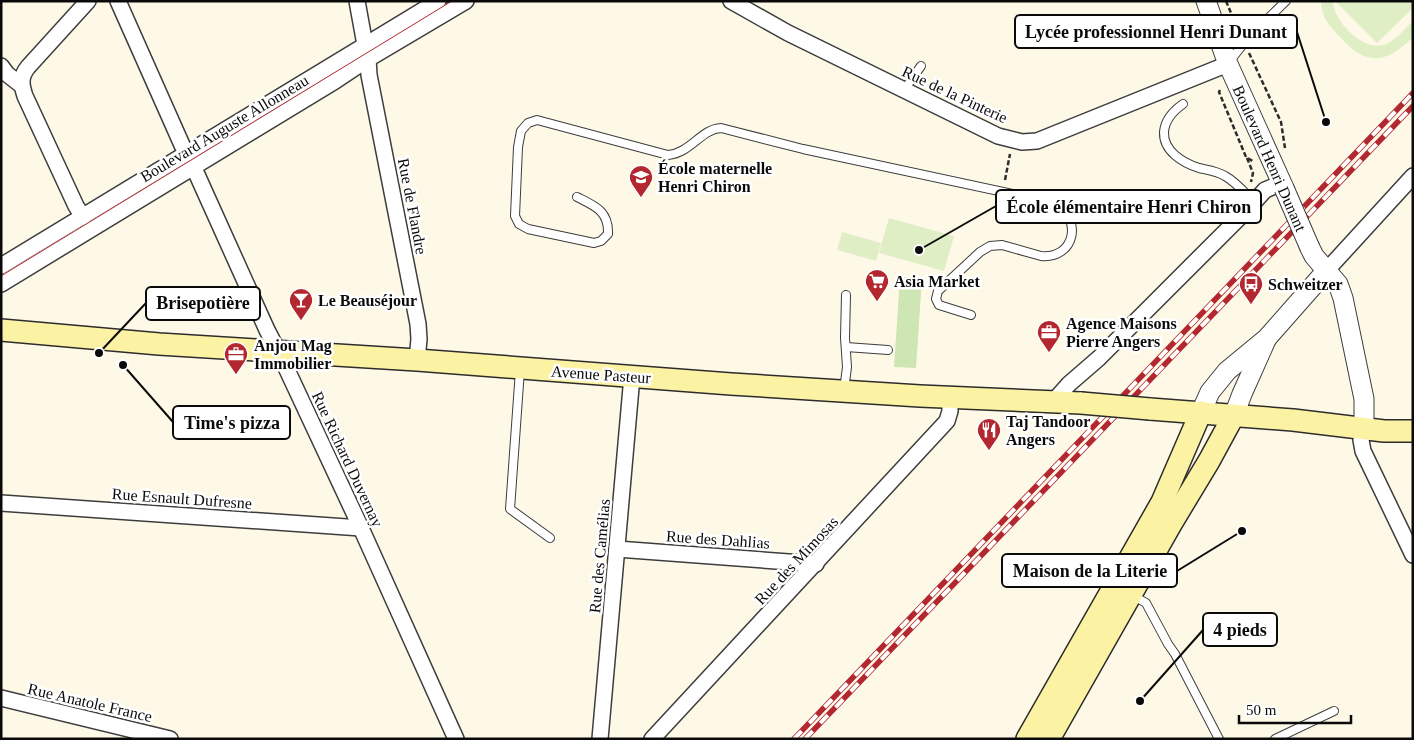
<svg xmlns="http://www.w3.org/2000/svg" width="1414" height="740" viewBox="0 0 1414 740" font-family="'Times New Roman',serif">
<rect width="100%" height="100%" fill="#fef9e7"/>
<path fill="#cee6b3" d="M900 277 922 278 916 368 894 367Z"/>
<g fill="#e0eec5">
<path d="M1321 1H1333C1333 21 1363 51 1383 45 1395 42 1404 29 1413 21V37C1396 54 1378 67 1355 51 1350 48 1345 42 1341 38 1330 27 1321 17 1321 1Z"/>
<path d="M1336 1H1413V8L1377 43 1336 2Z"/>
<path d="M889 218 954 236 944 271 879 253Z"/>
<path d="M842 232 881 243 876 261 837 250Z"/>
</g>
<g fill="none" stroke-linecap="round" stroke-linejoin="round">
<g stroke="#3d3d3d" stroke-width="10">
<g id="service">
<path d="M1229 62 1248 38 1286 1"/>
<path d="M904 90 921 66"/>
<path d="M1183 104C1173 111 1165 119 1164 132 1163 151 1183 163 1199 168 1208 170 1217 171 1225 176 1236 182 1245 193 1254 202"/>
<path d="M577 197C595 206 609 211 608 234L601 241 594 243 528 229 519 224 515 216 518 147 521 131 528 123 537 120 668 155C691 153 701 129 721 128L803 149 1055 203C1083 219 1075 259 1041 256L1002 245 990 246 980 252 938 291 936 299 939 305 971 315"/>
<path d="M846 347 888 350"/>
<path d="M520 370 510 509 550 538"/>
<path d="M844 390 847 367 845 338 846 295"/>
<path d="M1132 595 1146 603 1168 644 1175 654 1219 739"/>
<path d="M1275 739 1334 711"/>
</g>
</g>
<g stroke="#3d3d3d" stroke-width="18">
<g id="minor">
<path d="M118 1 186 154"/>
<path d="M357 1 365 45"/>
<path d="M731 1 788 33 998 136 1022 142 1037 141 1228 64"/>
<path d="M368 59 369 75 418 324 419 339 417 360"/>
<path d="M1 66 7 74 21 85"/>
<path d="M194 168 267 330 282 359 361 528 456 739"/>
<path d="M83 217 76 206 25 96C21 84 20 77 28 67L88 1"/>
<path d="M1 266 438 1"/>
<path d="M1327 270 1413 176"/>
<path d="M1 284 335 81 368 59 466 1"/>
<path d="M1052 403 1069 384 1099 358 1247 210 1265 190 1282 183"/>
<path d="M1364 429 1361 440 1363 451 1413 555"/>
<path d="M1 503 361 528"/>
<path d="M617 549 816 564"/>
<path d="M1 698 170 739"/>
<path d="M600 739 632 376"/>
<path d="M652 739 947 421 950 411V398"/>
</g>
</g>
<g stroke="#3d3d3d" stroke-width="21">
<g id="tertiary">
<path d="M1206 1C1214 22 1220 43 1228 64L1284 188"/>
<path d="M1310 248 1314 256 1338 284 1343 298 1364 399V429"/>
<path d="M1201 412 1210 392 1227 371 1267 338 1327 270"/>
<path d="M1234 415 1242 394 1266 340"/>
</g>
</g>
<g stroke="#2c2c2c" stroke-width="24">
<g id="secondary">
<path d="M1 330 159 344 417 360 731 384 920 396 1081 403"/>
<path d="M1150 409 1293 420 1384 431H1413"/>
<path d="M1027 739 1162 502 1201 412"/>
<path d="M1049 739 1171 524 1209 461 1234 415"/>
</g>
</g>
<g stroke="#2c2c2c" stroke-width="2.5" stroke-dasharray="5 2.5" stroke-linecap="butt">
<path d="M1226 1 1239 32"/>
<path d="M1249 53 1281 122 1285 148"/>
<path d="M1220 90 1219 92 1246 157 1254 162"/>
<path d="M1247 158 1253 173 1251 182"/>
<path d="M1005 180 1010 154"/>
</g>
<use href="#service" stroke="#fff" stroke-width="8"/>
<use href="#minor" stroke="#fff" stroke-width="15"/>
<use href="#tertiary" stroke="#fff" stroke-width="19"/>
<use href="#secondary" stroke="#fcf2a4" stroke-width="21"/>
<path stroke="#b32830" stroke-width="1" d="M1 276 452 1"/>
<g stroke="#b32830" stroke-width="5.5">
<g id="rail">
<path d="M794 739 1413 93"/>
<path d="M805 739 1413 106"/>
</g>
</g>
<use href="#rail" stroke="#fff" stroke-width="4" stroke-dasharray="11" stroke-linecap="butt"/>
<g stroke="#3d3d3d" stroke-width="21" stroke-linecap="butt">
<path id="tertiary-bridge" d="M1284 188 1310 248"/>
</g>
<g stroke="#2c2c2c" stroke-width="24" stroke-linecap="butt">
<path id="secondary-bridge" d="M1081 403 1150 409"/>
</g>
<use href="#tertiary-bridge" stroke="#fff" stroke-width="19"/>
<use href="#secondary-bridge" stroke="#fcf2a4" stroke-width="21"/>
</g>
<defs>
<g id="school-pin" transform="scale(1.25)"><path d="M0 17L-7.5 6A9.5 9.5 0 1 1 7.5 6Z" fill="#b32830" stroke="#fff"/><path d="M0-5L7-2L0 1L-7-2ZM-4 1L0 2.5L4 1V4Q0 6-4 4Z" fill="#fff"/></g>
<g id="supermarket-pin" transform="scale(1.25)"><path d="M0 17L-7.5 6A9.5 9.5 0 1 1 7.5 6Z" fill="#b32830" stroke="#fff"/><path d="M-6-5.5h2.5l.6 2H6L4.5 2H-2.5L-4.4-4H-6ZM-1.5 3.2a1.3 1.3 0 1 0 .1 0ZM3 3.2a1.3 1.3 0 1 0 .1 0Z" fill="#fff"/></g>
<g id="bus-pin" transform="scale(1.25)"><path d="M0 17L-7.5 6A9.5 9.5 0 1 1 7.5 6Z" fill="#b32830" stroke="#fff"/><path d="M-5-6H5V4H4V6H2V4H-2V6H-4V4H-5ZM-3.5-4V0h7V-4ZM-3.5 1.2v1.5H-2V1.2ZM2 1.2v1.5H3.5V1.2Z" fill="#fff"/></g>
<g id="bar-pin" transform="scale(1.25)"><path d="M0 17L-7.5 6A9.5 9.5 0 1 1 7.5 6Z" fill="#b32830" stroke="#fff"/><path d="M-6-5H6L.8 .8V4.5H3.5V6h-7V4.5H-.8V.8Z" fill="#fff"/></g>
<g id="office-pin" transform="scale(1.25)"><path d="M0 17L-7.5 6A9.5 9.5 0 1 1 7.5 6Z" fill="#b32830" stroke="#fff"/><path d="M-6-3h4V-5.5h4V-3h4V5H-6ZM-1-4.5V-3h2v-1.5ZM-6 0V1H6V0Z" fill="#fff"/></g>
<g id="restaurant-pin" transform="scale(1.25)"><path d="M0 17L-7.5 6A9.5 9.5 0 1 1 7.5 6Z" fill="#b32830" stroke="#fff"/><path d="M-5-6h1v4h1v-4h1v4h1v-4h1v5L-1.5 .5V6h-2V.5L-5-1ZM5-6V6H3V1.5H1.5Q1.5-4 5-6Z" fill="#fff"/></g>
</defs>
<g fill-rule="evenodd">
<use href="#school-pin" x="641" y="177"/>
<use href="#supermarket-pin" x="877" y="281"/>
<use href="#bus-pin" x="1251" y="284"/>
<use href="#bar-pin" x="301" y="300"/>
<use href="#office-pin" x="1049" y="332"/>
<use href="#office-pin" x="236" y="354"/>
<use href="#restaurant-pin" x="989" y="430"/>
</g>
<g text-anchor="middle" stroke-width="5" stroke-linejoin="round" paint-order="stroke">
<g font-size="16" fill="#0a0a0a" stroke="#fff">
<text transform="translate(955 94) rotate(25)" y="6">Rue de la Pinterie</text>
<text transform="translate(224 128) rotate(-31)" y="6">Boulevard Auguste Allonneau</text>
<text transform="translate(1270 158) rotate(66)" y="6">Boulevard Henri Dunant</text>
<text transform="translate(413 206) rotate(79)" y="6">Rue de Flandre</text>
<text transform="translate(601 374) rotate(4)" y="6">Avenue Pasteur</text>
<text transform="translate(348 459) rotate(65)" y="6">Rue Richard Duvernay</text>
<text transform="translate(182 498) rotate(4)" y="6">Rue Esnault Dufresne</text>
<text transform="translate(718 539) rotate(4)" y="6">Rue des Dahlias</text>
<text transform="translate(599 556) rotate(-85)" y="6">Rue des Camélias</text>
<text transform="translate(796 560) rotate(-47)" y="6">Rue des Mimosas</text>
<text transform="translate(90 702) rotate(13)" y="6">Rue Anatole France</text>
</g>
<g font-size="16" font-weight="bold" fill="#0a0a0a" stroke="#fff" text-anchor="start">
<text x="658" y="174">École maternelle<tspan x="658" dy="18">Henri Chiron</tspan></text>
<text x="894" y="287">Asia Market</text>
<text x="1268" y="290">Schweitzer</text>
<text x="318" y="306">Le Beauséjour</text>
<text x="1066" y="329">Agence Maisons<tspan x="1066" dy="18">Pierre Angers</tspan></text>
<text x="254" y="351">Anjou Mag<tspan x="254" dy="18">Immobilier</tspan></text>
<text x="1006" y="427">Taj Tandoor<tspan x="1006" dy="18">Angers</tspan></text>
</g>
</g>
<path fill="none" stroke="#0a0a0a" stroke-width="2" d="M1326 122L1297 32M919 250L996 206M99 353L146 303M123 365L173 422M1242 531L1177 571M1140 701L1203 630"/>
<g fill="#0a0a0a" stroke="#fff" stroke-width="2">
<circle cx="1326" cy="122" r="5"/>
<circle cx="919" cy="250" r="5"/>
<circle cx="99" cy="353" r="5"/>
<circle cx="123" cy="365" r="5"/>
<circle cx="1242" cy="531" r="5"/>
<circle cx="1140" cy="701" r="5"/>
</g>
<g fill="#fff" stroke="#0a0a0a" stroke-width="2">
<rect x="1015" y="15" width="282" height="33" rx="5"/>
<rect x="996" y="190" width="265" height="33" rx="5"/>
<rect x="146" y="287" width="114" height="33" rx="5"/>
<rect x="173" y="406" width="117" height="33" rx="5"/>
<rect x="1002" y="554" width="175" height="33" rx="5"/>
<rect x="1203" y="613" width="74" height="33" rx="5"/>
</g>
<g font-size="18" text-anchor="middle" font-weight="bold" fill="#0a0a0a">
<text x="1156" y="38">Lycée professionnel Henri Dunant</text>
<text x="1129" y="213">École élémentaire Henri Chiron</text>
<text x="203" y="309">Brisepotière</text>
<text x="232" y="429">Time's pizza</text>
<text x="1090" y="577">Maison de la Literie</text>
<text x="1240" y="636">4 pieds</text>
</g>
<rect width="1414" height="740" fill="none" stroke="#0a0a0a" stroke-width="5"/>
<path d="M1239 715v8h112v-8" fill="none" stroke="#0a0a0a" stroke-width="2.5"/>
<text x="1246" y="715" font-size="15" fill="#0a0a0a" stroke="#ffffff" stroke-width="4" paint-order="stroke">50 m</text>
</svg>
